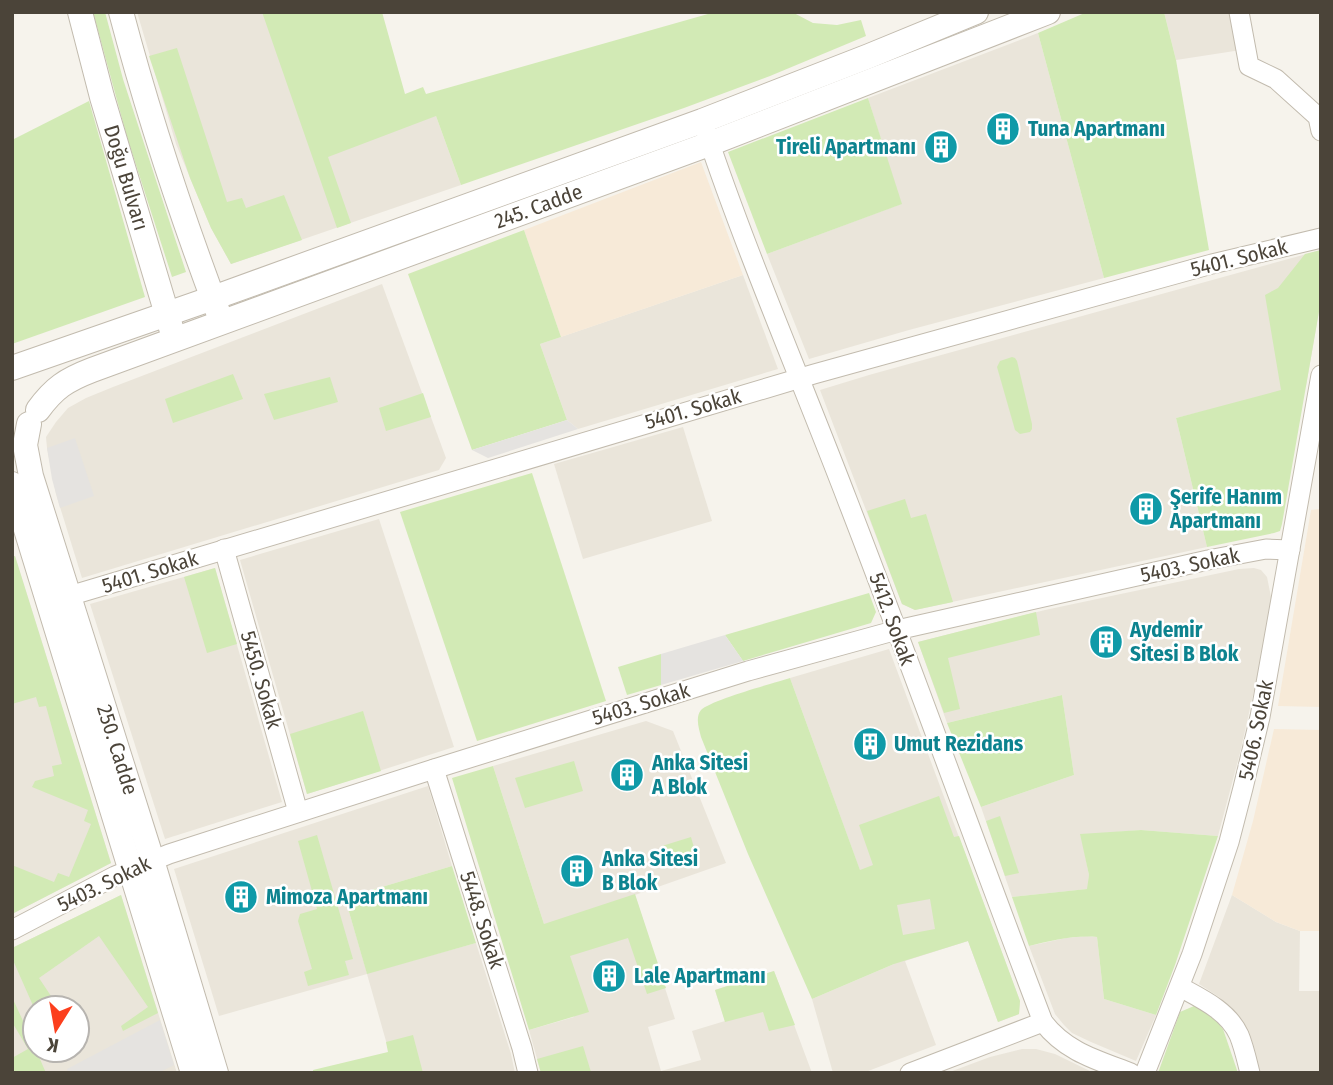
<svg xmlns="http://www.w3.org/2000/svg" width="1333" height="1085" viewBox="0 0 1333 1085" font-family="'Fira Sans Condensed',sans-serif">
<rect width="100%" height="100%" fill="#f6f3ec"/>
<g fill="#eae5da" fill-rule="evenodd">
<path d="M137 12H277L436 116 461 185 231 264 211 228 176 144Z"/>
<path d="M1164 12H1234L1241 50 1176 60Z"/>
<path d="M1038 33 1104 278 909 330 809 359 767 254 901 204 868 98Z"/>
<path d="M1321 250V300L1306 386 1176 418 1207 547 915 610 902 604 820 390 869 375Z"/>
<path d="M743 275 778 369 578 429 567 420 540 344Z"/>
<path d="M382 284 446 458 439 470 82 578 56 494 47 448 46 437 56 422 68 408 86 398 113 387Z"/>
<path d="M683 427 712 521 583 559 554 464Z"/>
<path d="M379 519 454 747 307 794 240 560Z"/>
<path d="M15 556 111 863 12 914V557Z"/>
<path d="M215 568 282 802 165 839 90 604Z"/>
<path d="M1254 568 1261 570 1267 577 1271 597 1270 606 1262 655 1240 753 1218 836 1141 830 1081 835 1089 875 1088 889 1012 897 981 807 1074 775 1062 695 947 723 918 642 1045 610 1239 569Z"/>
<path d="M889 649 1020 1001 1019 1014 998 1022 968 941 905 961 936 1045 863 1073H833L812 999 894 964 790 678Z"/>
<path d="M646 721 673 731 726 863 635 895 675 1019 648 1027 661 1071 701 1060 692 1031 725 1021 715 990 774 971 812 1073H541L529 1030 574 1017 493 766Z"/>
<path d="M428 786 452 866 345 898 367 973 476 943 511 1054 515 1073H395L367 974 219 1016 174 869Z"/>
<path d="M121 895 177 1073H12V948ZM35 1008H77V1050H35Z"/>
<path d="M1232 895 1276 922 1300 931 1299 991H1321V1073H1260L1246 1029 1241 1019 1234 1011 1219 997 1199 984Z"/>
<path d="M1087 936 1097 937 1104 999 1156 1015 1136 1061 1091 1042 1072 1033 1064 1025 1055 1014 1029 946 1066 938Z"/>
<path d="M1022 1049H1036L1055 1054 1094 1073H947L990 1057Z"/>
</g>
<g fill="#f7ead8">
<path d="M701 162 743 275 561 337 524 230Z"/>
<path d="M1321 509V707L1278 706 1311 510Z"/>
<path d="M1274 729 1321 730V931H1300L1276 922 1232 895 1253 821Z"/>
</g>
<g fill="#d2eab5" fill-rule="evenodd">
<path d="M93 12H105L123 79 186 272 172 277 127 137Z"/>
<path d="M262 12H382L405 94 423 87 426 94 715 12H792L813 23 837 25 861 20 866 36 770 76 684 108 461 185 436 116 328 157 351 223 337 228Z"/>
<path d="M1087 12H1164L1176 60 1209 250 1104 278 1038 33Z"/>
<path d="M177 48 227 202 242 198 246 208 284 195 302 240 231 264 211 228 190 178 149 56Z"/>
<path d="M868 98 902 204 767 254 728 152Z"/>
<path d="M89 101 145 297 12 344V140Z"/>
<path d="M524 230 561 337 540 344 567 420 472 450 408 274Z"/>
<path d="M1321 250V300L1282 524 1280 531 1274 533 1207 547 1176 418 1281 390 1265 295 1278 288 1305 254Z"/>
<path d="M1012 357 1015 358 1017 361 1032 424V429L1030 432 1020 434 1015 430 997 367 1000 361Z"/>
<path d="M233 374 243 399 173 423 165 399Z"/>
<path d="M330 377 338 402 274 420 264 394Z"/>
<path d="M423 393 431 417 386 431 379 408Z"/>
<path d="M532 473 606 701 477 741 400 512Z"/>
<path d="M905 499 911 518 926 514 953 602 915 610 902 604 867 511Z"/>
<path d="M15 556 111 863 12 914V865L54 882 58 873 69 877 91 824 84 821 88 810 32 787 35 781 54 776 52 766 62 764 46 706 39 707 36 697 12 704V634L14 629 12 628V557Z"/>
<path d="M215 568 237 644 207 653 184 577Z"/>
<path d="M869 593 876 612 871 623 743 661 725 635Z"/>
<path d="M1036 612 1040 635 948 658 960 709 944 713 918 642Z"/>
<path d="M661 654V685L627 695 618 667Z"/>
<path d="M790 678 860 870 873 865 859 825 939 796 954 837 959 836 1020 1001 1019 1014 998 1022 968 941 894 964 812 999 748 854 701 737C699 729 695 717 701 710 711 700 774 683 790 678ZM930 899 935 929 903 935 897 905Z"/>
<path d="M1062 695 1074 775 981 807 947 723Z"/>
<path d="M363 711 381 771 307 794 290 734Z"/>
<path d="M574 761 583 791 525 808 515 778Z"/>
<path d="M493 766 544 924 635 894 666 988 647 994 628 938 570 956 589 1012 529 1030 452 778Z"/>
<path d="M1000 816 1019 873 1005 876 986 821Z"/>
<path d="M1141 830 1218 836 1175 965 1156 1015 1104 999 1097 937C1074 935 1051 941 1029 946L1012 897 1087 889 1089 875 1080 834Z"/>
<path d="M317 835 353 959 345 961 349 975 308 986 304 972 312 969 298 921 300 914 317 909 298 841Z"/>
<path d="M691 837 696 855 668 864 662 846Z"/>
<path d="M452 866 476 943 367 974 345 898Z"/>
<path d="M121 895 158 1013 123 1031 121 1026 148 1007 99 936 39 978 59 1008H35V1010L12 958V948Z"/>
<path d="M774 971 795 1025 769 1031 763 1012 725 1022 715 990Z"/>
<path d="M12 997 35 1047V1050H36L46 1073H15L12 1069V1058L28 1049 12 1022Z"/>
<path d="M1194 1006 1213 1017 1223 1029 1238 1073H1158L1180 1012Z"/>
<path d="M413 1035 423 1073H313V1070L388 1052 386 1042Z"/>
<path d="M583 1046 591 1072 541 1073 537 1059Z"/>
</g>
<g fill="#e5e3e0">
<path d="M567 420 578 429 488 458 472 450Z"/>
<path d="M75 438 94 496 60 508 52 479 47 448Z"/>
<path d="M725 635 743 661 661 685V654Z"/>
<path d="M160 1020 174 1065 158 1073H68L67 1069Z"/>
</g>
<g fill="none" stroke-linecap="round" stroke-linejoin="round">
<g stroke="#c2bbae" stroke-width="21">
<g id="minor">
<path d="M1239 12 1249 66 1276 79 1318 117 1321 131"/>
<path d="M706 132C748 257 801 379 848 502 915 675 977 849 1043 1022 1066 1052 1097 1060 1131 1073"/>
<path d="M224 549 298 812"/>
<path d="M69 596 814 374 1212 264 1321 238"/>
<path d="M434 769 522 1048 528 1073"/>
<path d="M12 930 115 876 169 854 434 769 748 671 897 630 1208 560 1266 549 1290 550"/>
<path d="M1180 987C1202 999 1228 1011 1239 1035 1244 1047 1247 1061 1250 1073"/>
<path d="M910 1073 1043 1022"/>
<path d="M1145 1073 1192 954 1229 842 1243 788 1260 717 1321 375"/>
</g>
</g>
<g stroke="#c2bbae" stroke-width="26">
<g id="tertiary">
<path id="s1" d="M80 12 102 97 172 331"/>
<path d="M121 12C148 114 181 214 218 312"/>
<path d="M12 368 213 298 702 121 869 56 976 12"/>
<path id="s2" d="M38 410C54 388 66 380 92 370L709 144 1048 12"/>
<path id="s3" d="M29 424 25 445 31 476 148 847 216 1073"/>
<path d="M12 484 193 1073"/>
</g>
</g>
<use href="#minor" stroke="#fff" stroke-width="19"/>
<use href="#tertiary" stroke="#fff" stroke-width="24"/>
</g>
<defs>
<g id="building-disc" transform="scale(1.75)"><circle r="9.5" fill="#0f9aa8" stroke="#fff"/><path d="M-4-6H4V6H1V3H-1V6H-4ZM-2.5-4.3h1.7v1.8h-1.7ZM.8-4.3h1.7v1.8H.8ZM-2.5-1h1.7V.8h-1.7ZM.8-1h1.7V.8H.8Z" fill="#fff"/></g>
</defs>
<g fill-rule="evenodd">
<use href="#building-disc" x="1003" y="129"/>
<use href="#building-disc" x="941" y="147"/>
<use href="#building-disc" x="1146" y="509"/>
<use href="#building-disc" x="1106" y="642"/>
<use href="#building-disc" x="870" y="744"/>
<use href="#building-disc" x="627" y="775"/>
<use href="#building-disc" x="577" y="871"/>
<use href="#building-disc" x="241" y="897"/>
<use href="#building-disc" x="609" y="976"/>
</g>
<g text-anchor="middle" stroke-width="5" stroke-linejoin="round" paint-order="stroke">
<g font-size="21" font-weight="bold" fill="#0d838f" stroke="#fff" text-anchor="start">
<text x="1028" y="136">Tuna Apartmanı</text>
<text x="916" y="154" text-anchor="end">Tireli Apartmanı</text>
<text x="1170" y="504">Şerife Hanım<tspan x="1170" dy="24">Apartmanı</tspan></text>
<text x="1130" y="637">Aydemir<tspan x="1130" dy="24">Sitesi B Blok</tspan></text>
<text x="894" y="751">Umut Rezidans</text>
<text x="652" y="770">Anka Sitesi<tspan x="652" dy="24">A Blok</tspan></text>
<text x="602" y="866">Anka Sitesi<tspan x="602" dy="24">B Blok</tspan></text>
<text x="266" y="904">Mimoza Apartmanı</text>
<text x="634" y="983">Lale Apartmanı</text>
</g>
<g font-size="21" fill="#4b4439" stroke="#fff">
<text dy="7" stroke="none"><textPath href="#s1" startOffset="172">Doğu Bulvarı</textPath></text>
<text dy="7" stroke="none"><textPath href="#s2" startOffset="544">245. Cadde</textPath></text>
<text transform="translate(1239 258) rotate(-14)" y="7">5401. Sokak</text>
<text transform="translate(693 409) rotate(-16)" y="7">5401. Sokak</text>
<text transform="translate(1190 565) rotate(-12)" y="7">5403. Sokak</text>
<text transform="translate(150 572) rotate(-17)" y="7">5401. Sokak</text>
<text transform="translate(892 619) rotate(70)" y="7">5412. Sokak</text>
<text transform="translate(261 680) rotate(74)" y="7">5450. Sokak</text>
<text transform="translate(641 704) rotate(-17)" y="7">5403. Sokak</text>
<text transform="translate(1256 730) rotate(-78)" y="7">5406. Sokak</text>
<text dy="7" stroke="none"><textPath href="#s3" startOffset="340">250. Cadde</textPath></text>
<text transform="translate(104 884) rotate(-26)" y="7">5403. Sokak</text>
<text transform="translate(482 920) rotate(72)" y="7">5448. Sokak</text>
</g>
</g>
<rect width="1333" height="1085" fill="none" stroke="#4b4439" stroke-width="28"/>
<g transform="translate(56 1029) rotate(191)"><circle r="33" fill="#ffffff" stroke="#b7b4b0" stroke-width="2"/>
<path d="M0-5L12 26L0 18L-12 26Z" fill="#fc3f1d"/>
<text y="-10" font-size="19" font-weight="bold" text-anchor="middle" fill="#4b4439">K</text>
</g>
</svg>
